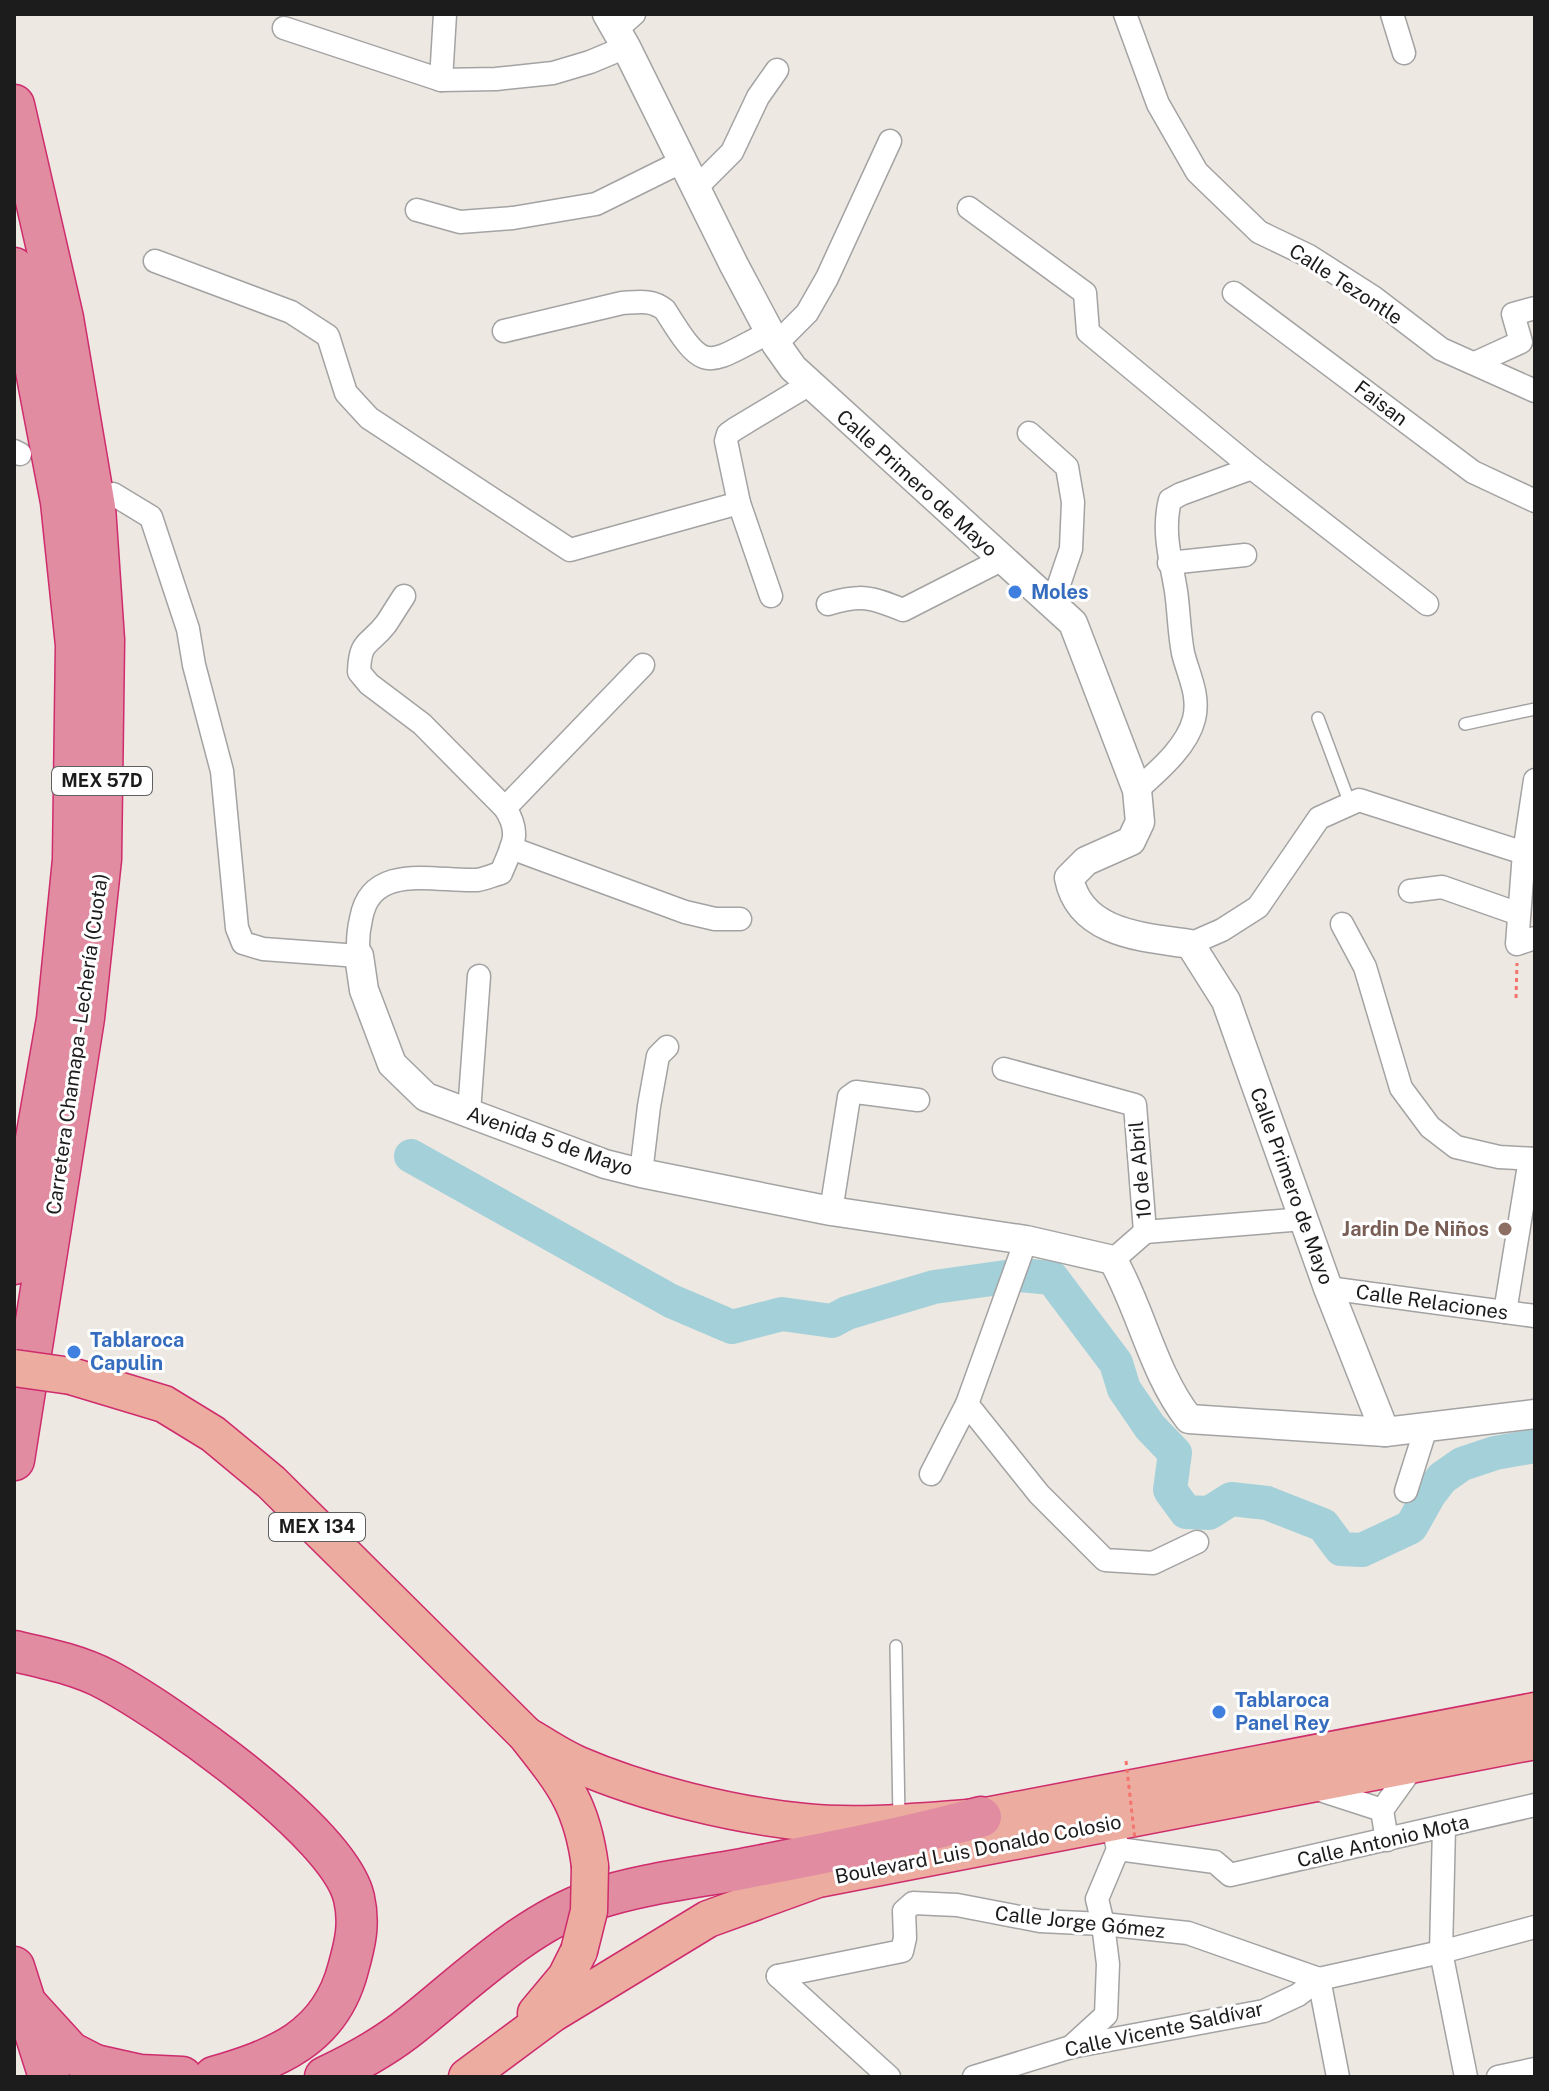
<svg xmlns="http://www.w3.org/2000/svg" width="1549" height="2091" viewBox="0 0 1549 2091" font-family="'Public Sans',sans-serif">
<rect width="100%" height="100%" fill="#ede8e2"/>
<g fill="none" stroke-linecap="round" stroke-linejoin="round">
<path stroke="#a4d0d9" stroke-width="34" d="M411 1156 671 1301 732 1327 782 1314 832 1321 847 1313 934 1287 1020 1275 1052 1278 1116 1363 1124 1389 1150 1427 1175 1453 1170 1490 1186 1512 1209 1513 1231 1499 1267 1503 1323 1525 1341 1549 1362 1550 1411 1527 1429 1495 1442 1478 1462 1464 1495 1453 1535 1446"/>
<g stroke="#a3a3a3" stroke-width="14">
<g id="service">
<path d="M1318 718 1350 804"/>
<path d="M1465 724 1535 709"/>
<path d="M896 1646 899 1819"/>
</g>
</g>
<g stroke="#a3a3a3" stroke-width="25">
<g id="minor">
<path d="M1125 14 1158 104 1197 172 1259 232 1309 256 1373 297 1441 349 1535 391"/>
<path d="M1392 14 1404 53"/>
<path d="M284 28 441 80 496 79 553 73 590 62 626 47"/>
<path d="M616 30 634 14"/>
<path d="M441 80 445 14"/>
<path d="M695 189 732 152 758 97 777 70"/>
<path d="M969 208 1085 293 1088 332 1252 468 1427 604"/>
<path d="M417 210 460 222 513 218 596 204 681 162"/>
<path d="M155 261 291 312 328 336 346 393 369 418 570 550 739 503"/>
<path d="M1234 293 1473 472 1535 501"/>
<path d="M504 331 622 303C638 302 652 299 665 310 706 376 705 365 770 332"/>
<path d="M776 344 807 313 827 278 890 141"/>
<path d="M1475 363 1521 342 1513 314 1535 308"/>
<path d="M1029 433 1067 467 1073 502 1071 549 1052 605"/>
<path d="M14 451 20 454"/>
<path d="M113 494 151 517 188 629 194 665 222 771 237 928 243 943 263 949 359 956C357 943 358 932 361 919 371 861 436 882 477 880 485 879 493 875 501 873 512 846 522 834 505 808L422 724 369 684 359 672C360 639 369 646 386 624 392 615 398 605 404 596"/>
<path d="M1169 563 1245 555"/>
<path d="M771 596 739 503 726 441 728 434 735 429 808 385"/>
<path d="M828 604C862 594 871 597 903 610L1001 560"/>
<path d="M1535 780 1524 853 1517 944 1535 938"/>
<path d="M1137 790C1158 771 1187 747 1194 719 1200 695 1188 674 1183 653 1179 632 1179 612 1176 591 1171 560 1162 532 1170 500L1181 494 1252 468"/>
<path d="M505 808 643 665"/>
<path d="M511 848 685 912 715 919H740"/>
<path d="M1410 891 1442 887 1519 914"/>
<path d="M1342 924 1365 967 1401 1088 1430 1127 1456 1147 1499 1157 1535 1159"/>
<path d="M1190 944 1222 930 1258 907 1319 818 1359 800 1524 853"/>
<path d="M1004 1069 1135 1105 1145 1232 1113 1260"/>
<path d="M469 1112 479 976"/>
<path d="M641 1173 649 1106 658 1056 667 1047"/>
<path d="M831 1211 849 1097 856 1092 918 1100"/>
<path d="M1145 1232 1304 1219"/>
<path d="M1328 1288 1535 1316"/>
<path d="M1505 1312 1530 1159"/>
<path d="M967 1404 1039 1494 1105 1560 1153 1563 1197 1542"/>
<path d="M931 1474 967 1404 1026 1240"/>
<path d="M1406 1491 1426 1428"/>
<path d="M1311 1787 1382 1810"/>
<path d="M1444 1827 1441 1952 1466 2077"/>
<path d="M1387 1840 1382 1810 1415 1764"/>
<path d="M1118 1849 1215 1862 1230 1875 1535 1805"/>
<path d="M778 1976 902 1951 905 1938 904 1911 913 1903 957 1905 1040 1921 1103 1924 1188 1933 1319 1979"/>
<path d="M778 1976 889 2077"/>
<path d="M1319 1979 1338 2077"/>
<path d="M1071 2047 1106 2015 1108 1964 1103 1924 1097 1899 1118 1849 1115 1836"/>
<path d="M974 2077 1071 2047 1264 2011 1298 1995 1319 1979 1441 1952 1535 1927"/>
<path d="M1498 2077 1535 2069"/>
</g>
</g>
<g stroke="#a3a3a3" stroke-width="31">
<g id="tertiary">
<path d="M607 14 626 47 734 265 776 344 793 368 1073 623 1137 790 1140 822 1131 841 1086 861 1069 878C1080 934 1143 937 1190 944L1226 1001 1328 1288 1385 1432"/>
<path d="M359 956 364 990 392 1064 426 1097 605 1164 641 1173 831 1211 1026 1240 1113 1260C1142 1312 1153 1373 1189 1419L1385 1432 1535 1414"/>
</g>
</g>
<g stroke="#ce2c6d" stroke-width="39">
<g id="trunk">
<path d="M71 1376 164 1404 213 1434 271 1482 526 1735C563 1782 582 1804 590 1866"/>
<path d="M526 1735C543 1745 560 1757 579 1765 644 1793 733 1815 804 1822 862 1828 922 1821 981 1817L1535 1711"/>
<path d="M536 2013 566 1977 579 1951"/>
<path d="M467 2077 552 2014 708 1919 818 1879 1535 1741"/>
</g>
</g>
<g stroke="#ce2c6d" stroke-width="43">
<g id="motorway">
<path d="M14 105 63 318 95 507 104 640 101 859 84 1018 14 1460"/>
<path d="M14 268 25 313 61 502 76 645 73 860 57 1019 14 1264"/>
<path d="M14 1651C45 1658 79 1665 107 1680 167 1712 339 1832 354 1898 360 1924 355 1944 348 1969 330 2038 276 2059 214 2077"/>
<path d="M14 1967 49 2077"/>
<path d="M29 2007 70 2052 118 2077"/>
<path d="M95 2065 140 2075 182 2077"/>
<path d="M325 2077C357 2062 386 2046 413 2024 469 1979 525 1924 593 1900 635 1885 692 1878 737 1870 819 1854 900 1839 981 1817"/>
</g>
</g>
<path stroke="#f3736d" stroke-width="3" stroke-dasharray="4 4" stroke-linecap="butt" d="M1516 998 1517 963"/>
<use href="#service" stroke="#fff" stroke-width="11"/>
<use href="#minor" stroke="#fff" stroke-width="22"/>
<use href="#tertiary" stroke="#fff" stroke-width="28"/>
<use href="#trunk" stroke="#ecac9f" stroke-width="36"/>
<use href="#motorway" stroke="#e18ca1" stroke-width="40"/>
<g stroke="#ce2c6d" stroke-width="39" stroke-linecap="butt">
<g id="trunk-bridge">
<path d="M14 1368 71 1376"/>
<path d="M579 1951 589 1911 590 1866"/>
</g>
</g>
<path stroke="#f3736d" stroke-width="3" stroke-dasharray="4 4" stroke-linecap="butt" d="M1126 1761 1135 1840"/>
<use href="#trunk-bridge" stroke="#ecac9f" stroke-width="36"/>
</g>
<g fill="#3f7fe0" stroke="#fff" stroke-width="3">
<circle cx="1015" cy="592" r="8"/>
<circle cx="74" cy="1352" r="8"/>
<circle cx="1219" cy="1712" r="8"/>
</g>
<circle fill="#8d6e63" stroke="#fff" stroke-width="3" cx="1505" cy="1229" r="8"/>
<g text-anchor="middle" stroke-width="6" stroke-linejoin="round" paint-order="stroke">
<g fill="#fff" stroke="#606060" stroke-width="2">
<rect x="52" y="767" width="100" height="28" rx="6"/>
<rect x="269" y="1513" width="96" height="28" rx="6"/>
</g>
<g font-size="18" font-weight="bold" fill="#1c1c1c">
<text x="102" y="787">MEX 57D</text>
<text x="317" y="1533">MEX 134</text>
</g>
<g font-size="20" fill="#1c1c1c" stroke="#fff">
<text transform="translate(1346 284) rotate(33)" y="7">Calle Tezontle</text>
<text transform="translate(1381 403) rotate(37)" y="7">Faisan</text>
<text transform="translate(917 483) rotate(42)" y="7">Calle Primero de Mayo</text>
<text transform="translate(77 1044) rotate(-82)" y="7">Carretera Chamapa - Lechería (Cuota)</text>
<text transform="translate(550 1141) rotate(19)" y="7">Avenida 5 de Mayo</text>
<text transform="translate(1140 1170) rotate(-95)" y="7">10 de Abril</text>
<text transform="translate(1292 1186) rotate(70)" y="7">Calle Primero de Mayo</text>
<text transform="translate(1432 1302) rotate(8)" y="7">Calle Relaciones</text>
<text transform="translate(1383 1841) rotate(-13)" y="7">Calle Antonio Mota</text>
<text transform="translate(978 1849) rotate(-11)" y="7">Boulevard Luis Donaldo Colosio</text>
<text transform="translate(1080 1922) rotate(6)" y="7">Calle Jorge Gómez</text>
<text transform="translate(1164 2029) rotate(-12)" y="7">Calle Vicente Saldívar</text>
</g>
<g font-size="20" font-weight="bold" fill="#366cbe" stroke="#fff" text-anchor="start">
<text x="1031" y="599">Moles</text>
<text x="90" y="1347">Tablaroca<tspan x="90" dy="23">Capulin</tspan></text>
<text x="1235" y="1707">Tablaroca<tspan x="1235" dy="23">Panel Rey</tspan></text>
</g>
<g font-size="20" font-weight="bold" fill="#785e54" stroke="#fff" text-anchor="end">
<text x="1489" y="1236">Jardin De Niños</text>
</g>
</g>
<rect width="1549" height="2091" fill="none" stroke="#1c1c1c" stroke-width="32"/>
</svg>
